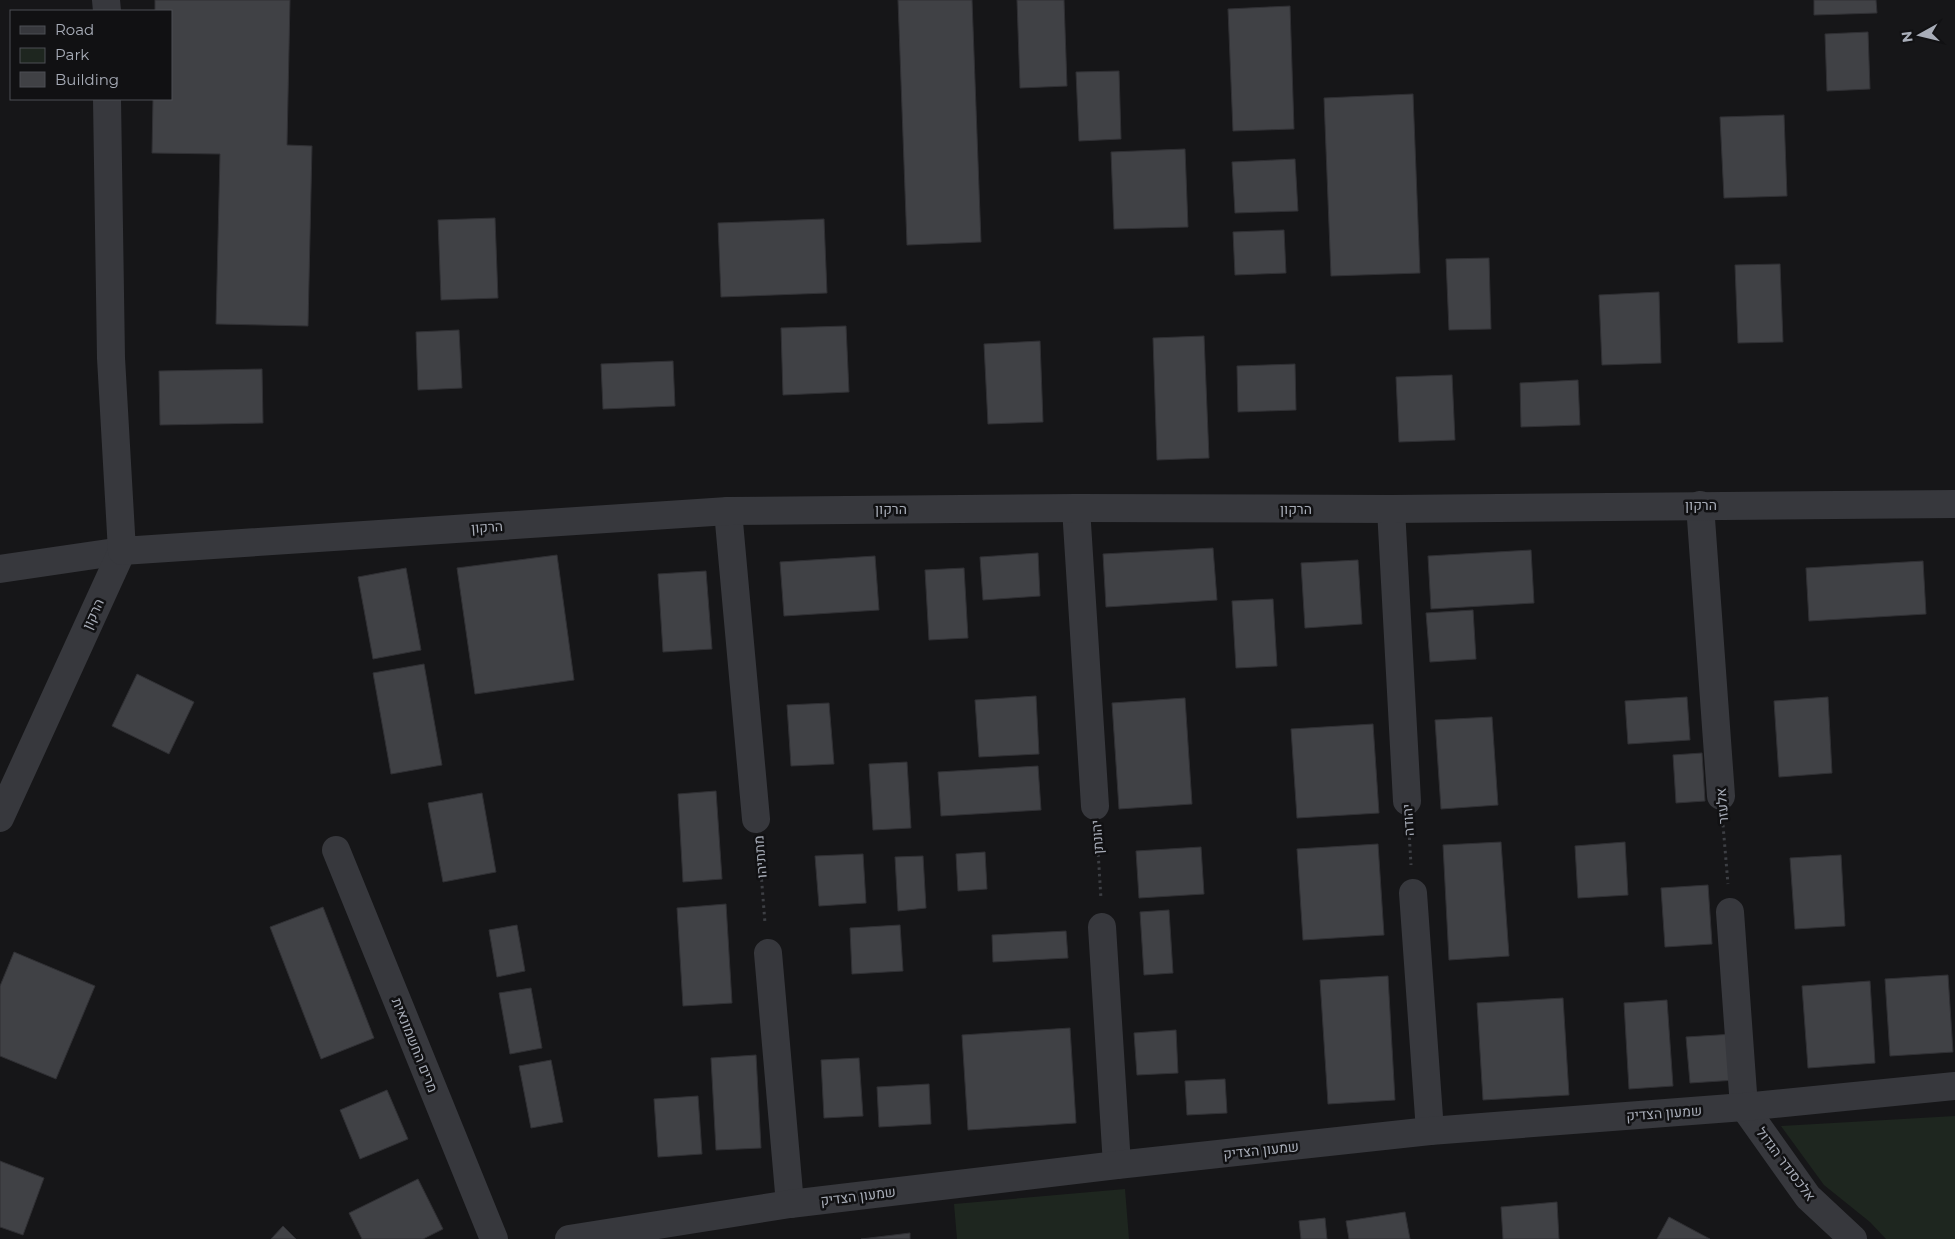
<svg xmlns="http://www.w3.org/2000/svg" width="1955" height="1239" viewBox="0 0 1955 1239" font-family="Montserrat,Heebo,sans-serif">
<rect width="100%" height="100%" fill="#161618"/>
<g fill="#1e261f">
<path d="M1955 1116V1239H1886L1870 1222 1824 1185 1781 1126Z"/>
<path d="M1125 1189 1129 1239H957L954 1204Z"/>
</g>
<g fill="#404145" stroke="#303034">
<path d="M155 0H290L287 145 312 146 308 326 216 324 220 154 152 153 153 99H171V11H155Z"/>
<path d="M898 0H972L981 242 907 245Z"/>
<path d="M1017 0H1064L1067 86 1020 88Z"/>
<path d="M1814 0H1876L1877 13 1814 15Z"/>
<path d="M1290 6 1294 129 1233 131 1228 9Z"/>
<path d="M1868 32 1870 89 1827 91 1825 34Z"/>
<path d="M1119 71 1121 139 1079 141 1076 72Z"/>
<path d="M1413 94 1420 273 1331 276 1324 98Z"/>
<path d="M1784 115 1787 196 1724 198 1720 117Z"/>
<path d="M1185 149 1188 227 1114 229 1111 152Z"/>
<path d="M1295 159 1298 211 1235 213 1232 162Z"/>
<path d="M495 218 498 298 441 300 438 220Z"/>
<path d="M824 219 827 293 721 297 718 223Z"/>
<path d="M1284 230 1286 273 1235 275 1233 232Z"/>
<path d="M1489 258 1491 329 1449 330 1446 259Z"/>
<path d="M1780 264 1783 342 1738 343 1735 265Z"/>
<path d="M1659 292 1661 363 1602 365 1599 295Z"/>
<path d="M846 326 849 392 783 395 781 328Z"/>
<path d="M459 330 462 388 418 390 416 332Z"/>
<path d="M1204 336 1209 458 1157 460 1153 338Z"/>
<path d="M1040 341 1043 422 988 424 984 344Z"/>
<path d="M673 361 675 406 603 409 601 364Z"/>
<path d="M1295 364 1296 410 1238 412 1237 366Z"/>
<path d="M262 369 263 423 160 425 159 371Z"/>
<path d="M1452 375 1455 440 1399 442 1396 377Z"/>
<path d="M1578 380 1580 425 1521 427 1520 383Z"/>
<path d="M1213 548 1217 600 1106 607 1103 554Z"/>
<path d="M1531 550 1534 603 1431 609 1428 556Z"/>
<path d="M1038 553 1040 596 983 600 980 557Z"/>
<path d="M557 555 574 680 475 694 457 568Z"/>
<path d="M875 556 879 610 784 616 780 562Z"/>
<path d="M1358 560 1362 624 1305 628 1301 563Z"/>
<path d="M1923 561 1926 614 1809 621 1806 568Z"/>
<path d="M406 568 421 650 373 659 358 577Z"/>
<path d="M964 568 968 638 929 640 925 570Z"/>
<path d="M706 571 712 649 663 652 658 574Z"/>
<path d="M1273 599 1277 666 1236 668 1232 601Z"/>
<path d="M1473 610 1476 659 1430 662 1426 613Z"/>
<path d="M424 664 442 765 391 774 373 673Z"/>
<path d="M137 674 194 702 169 754 112 726Z"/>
<path d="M1036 696 1039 754 979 757 975 700Z"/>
<path d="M1687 697 1690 740 1628 744 1625 701Z"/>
<path d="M1828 697 1832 773 1779 777 1774 701Z"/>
<path d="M1185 698 1192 804 1119 809 1112 703Z"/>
<path d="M829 703 834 764 791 766 787 705Z"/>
<path d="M1492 717 1498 805 1441 809 1435 720Z"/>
<path d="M1373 724 1379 813 1297 818 1291 729Z"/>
<path d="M1702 753 1705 801 1676 803 1673 755Z"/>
<path d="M907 762 911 828 873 830 869 764Z"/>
<path d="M1038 766 1041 810 941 816 938 772Z"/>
<path d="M716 791 722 879 683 882 678 794Z"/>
<path d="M482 793 496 872 443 882 428 803Z"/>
<path d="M1501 842 1509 956 1449 960 1443 845Z"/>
<path d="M1625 842 1628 895 1578 898 1575 846Z"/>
<path d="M1378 844 1384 935 1303 940 1297 849Z"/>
<path d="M1201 847 1204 894 1139 898 1136 851Z"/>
<path d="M985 852 987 889 958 891 956 854Z"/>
<path d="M863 854 866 903 819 906 815 856Z"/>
<path d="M1841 855 1845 926 1795 929 1790 858Z"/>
<path d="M923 856 926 908 898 911 895 857Z"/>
<path d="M1708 885 1712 944 1665 947 1661 888Z"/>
<path d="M726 904 732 1003 683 1006 677 908Z"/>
<path d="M323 907 374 1038 321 1059 270 927Z"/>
<path d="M1169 910 1173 973 1144 975 1140 912Z"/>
<path d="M517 925 525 971 497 977 489 930Z"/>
<path d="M900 925 903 971 852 974 850 928Z"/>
<path d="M1066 931 1068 958 993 962 992 935Z"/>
<path d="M14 952 95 986 56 1079 0 1056V986Z"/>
<path d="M1948 975 1953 1052 1890 1056 1885 979Z"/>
<path d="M1388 976 1395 1100 1328 1104 1320 980Z"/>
<path d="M1870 981 1875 1063 1808 1068 1802 986Z"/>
<path d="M531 988 542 1048 510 1054 499 993Z"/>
<path d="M1563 998 1569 1095 1483 1100 1477 1003Z"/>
<path d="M1667 1000 1673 1086 1629 1089 1624 1003Z"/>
<path d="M1070 1028 1076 1123 968 1130 962 1035Z"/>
<path d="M1176 1030 1178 1073 1137 1075 1134 1033Z"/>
<path d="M1734 1034 1736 1080 1690 1083 1686 1037Z"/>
<path d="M756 1055 761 1148 716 1150 711 1058Z"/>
<path d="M859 1058 863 1116 824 1118 821 1060Z"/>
<path d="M551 1060 563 1122 531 1128 519 1066Z"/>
<path d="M1225 1079 1227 1113 1187 1115 1185 1081Z"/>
<path d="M929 1084 931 1124 879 1127 877 1087Z"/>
<path d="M387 1090 408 1139 360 1159 340 1110Z"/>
<path d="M698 1096 702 1154 658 1157 654 1099Z"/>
<path d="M0 1161 44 1178 23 1235 0 1227Z"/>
<path d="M418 1179 443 1229 423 1239H362L349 1213Z"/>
<path d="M1557 1202 1559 1239H1503L1501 1207Z"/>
<path d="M1405 1212 1410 1239H1349L1346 1221Z"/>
<path d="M1669 1217 1710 1239H1657Z"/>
<path d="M1325 1218 1327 1239H1301L1299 1221Z"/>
<path d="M283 1226 296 1239H271Z"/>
<path d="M910 1233V1239H861Z"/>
</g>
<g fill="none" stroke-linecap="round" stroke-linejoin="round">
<g stroke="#3d3f44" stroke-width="3" stroke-dasharray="2.5 4" stroke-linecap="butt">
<path d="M1723 825 1728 884"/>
<path d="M1409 831 1411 865"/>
<path d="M1097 835 1101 899"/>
<path d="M759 847 765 923"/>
</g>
<g stroke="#37383d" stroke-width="28">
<path d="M1700 505 1721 796"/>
<path d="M1076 508 1095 806"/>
<path d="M1391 509 1407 801"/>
<path d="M728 511 756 819"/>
<path d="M0 569 122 551"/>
<path d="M0 818 122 551"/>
<path d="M336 850 494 1239"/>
<path d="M1413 893 1430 1131"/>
<path d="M1730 912 1744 1107 1808 1197 1853 1239"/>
<path d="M1102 927 1117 1165"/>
<path d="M768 953 790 1204"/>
<path d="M569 1239 790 1204 1117 1165 1430 1131 1744 1107 1955 1086"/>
</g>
<g stroke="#37383d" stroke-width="28">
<path d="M106 0 107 11"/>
<path d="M107 99 111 358 122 551 728 511 1076 508 1391 509 1955 504"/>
</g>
</g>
<g text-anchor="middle" stroke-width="5" stroke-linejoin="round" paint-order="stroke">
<g font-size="14" fill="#a8adb8" stroke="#111113">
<text x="1701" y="510">הרקון</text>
<text x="891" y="514">הרקון</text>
<text x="1296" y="514">הרקון</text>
<text transform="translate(487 527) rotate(-4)" y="5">הרקון</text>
<text transform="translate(93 614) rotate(-65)" y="5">הרקון</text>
<text transform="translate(1722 806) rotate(-94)" y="5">אלעזר</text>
<text transform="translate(1408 820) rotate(-94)" y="5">יהודה</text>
<text transform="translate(1097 837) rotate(-94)" y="5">יהונתן</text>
<text transform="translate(760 857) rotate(-95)" y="5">מתתיהו</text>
<text transform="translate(415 1045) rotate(68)" y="5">מרים החשמונאית</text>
<text transform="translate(1664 1113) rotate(-4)" y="5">שמעון הצדיק</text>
<text transform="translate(1261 1150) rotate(-6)" y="5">שמעון הצדיק</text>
<text transform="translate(1786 1164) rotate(53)" y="5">אלכסנדר הגדול</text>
<text transform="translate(858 1196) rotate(-7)" y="5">שמעון הצדיק</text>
</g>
</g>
<rect x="10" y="10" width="162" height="90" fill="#111113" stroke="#4d4f55"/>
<rect x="20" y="26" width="25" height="8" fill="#37383d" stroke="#4d4f55"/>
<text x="55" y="35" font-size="15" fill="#a8adb8">Road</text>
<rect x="20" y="48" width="25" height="15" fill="#1e261f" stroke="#4d4f55"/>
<text x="55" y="60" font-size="15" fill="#a8adb8">Park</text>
<rect x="20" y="72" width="25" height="15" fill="#404145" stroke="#4d4f55"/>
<text x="55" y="85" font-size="15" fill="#a8adb8">Building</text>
<g transform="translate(1920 35) rotate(262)" stroke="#111113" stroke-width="4" paint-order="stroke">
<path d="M0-4L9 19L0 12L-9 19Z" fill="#a8adb8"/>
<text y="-8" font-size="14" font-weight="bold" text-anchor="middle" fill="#a8adb8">N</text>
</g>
</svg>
